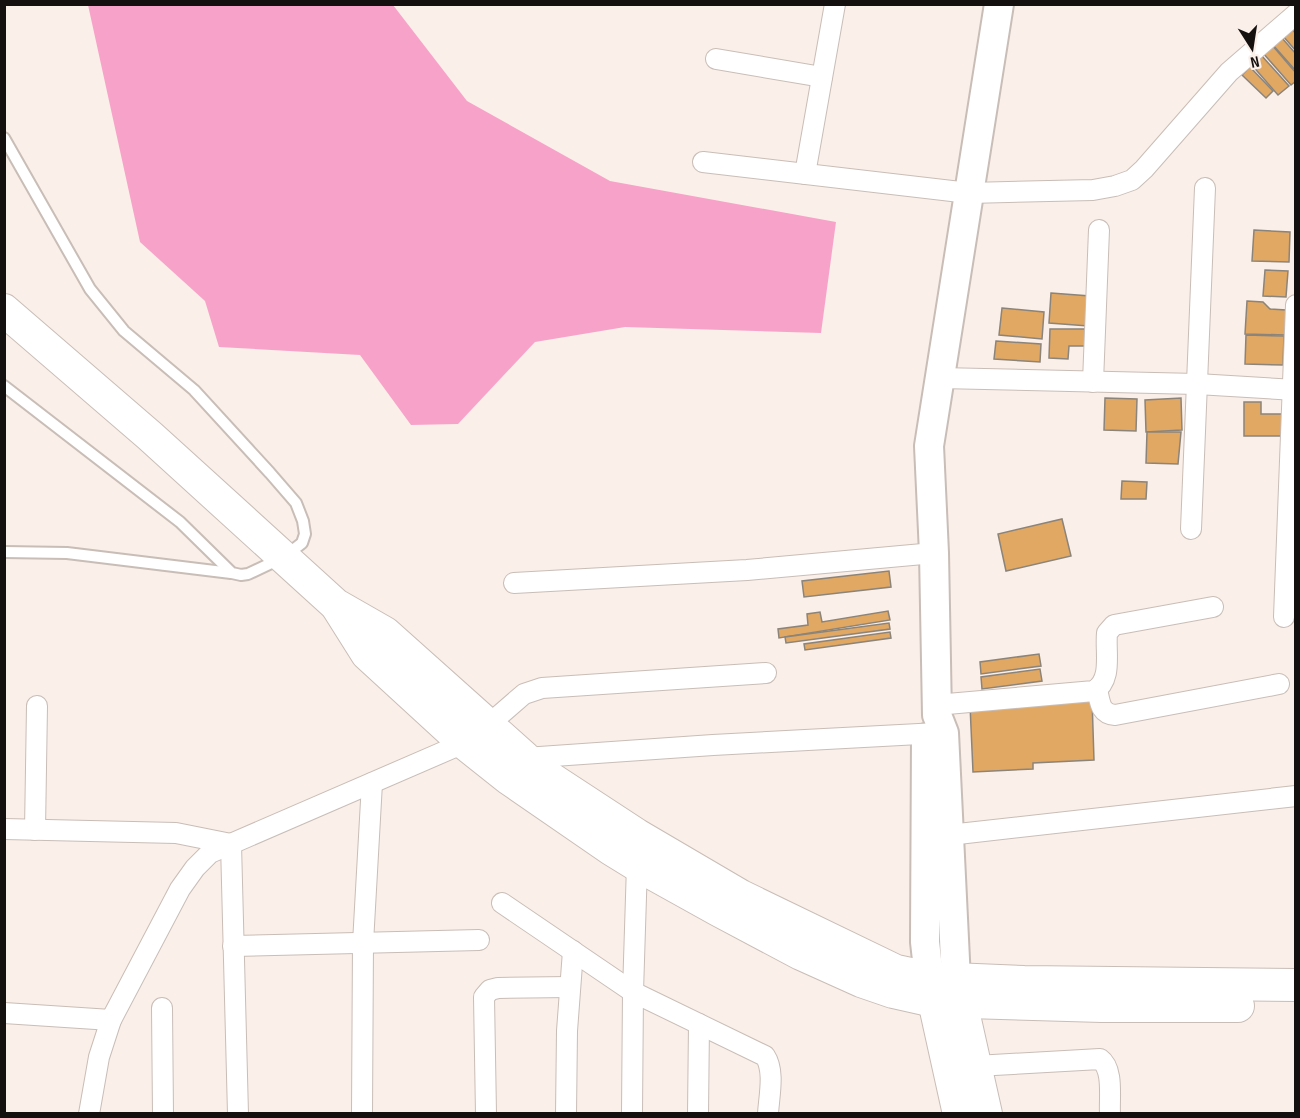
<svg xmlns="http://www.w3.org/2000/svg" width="1300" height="1118" viewBox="0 0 1300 1118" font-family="'Sofia Sans Condensed',sans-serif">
<rect width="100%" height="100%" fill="#fbefe9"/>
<path fill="#f7a3c9" d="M88 5H393L467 101 610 181 836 222 821 333 625 327 535 342 458 424 411 425 360 355 219 347 205 301 140 242Z"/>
<g fill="#e0a862" stroke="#8b847b" stroke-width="1.5">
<path d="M1292 29 1296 34V51L1283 36Z"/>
<path d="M1282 38 1296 54V71L1273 45Z"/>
<path d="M1272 45 1296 73V81L1291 85 1263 53Z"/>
<path d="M1261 55 1289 86 1278 95 1251 64Z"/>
<path d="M1250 67 1273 91 1266 98 1242 75Z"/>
<path d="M1254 230 1290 232 1289 262 1252 261Z"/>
<path d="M1265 270 1288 271 1286 297 1263 296Z"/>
<path d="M1051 293 1090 296 1088 326 1049 323Z"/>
<path d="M1247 301 1263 302 1270 309 1286 310V335L1245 334Z"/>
<path d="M1002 308 1044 312 1042 339 999 335Z"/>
<path d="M1050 329H1086L1085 346H1069L1068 359 1049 358Z"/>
<path d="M1246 335 1284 336 1283 365 1245 364Z"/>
<path d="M996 341 1041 344 1040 362 994 359Z"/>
<path d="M1105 398 1137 399 1136 431 1104 430Z"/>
<path d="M1181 398 1182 430 1146 432 1145 400Z"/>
<path d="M1244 402H1261V414H1283V436H1244Z"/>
<path d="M1147 432H1181L1178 464 1146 463Z"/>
<path d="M1122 481 1147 482 1146 499H1121Z"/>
<path d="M1062 519 1071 556 1006 571 998 534Z"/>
<path d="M889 571 891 587 804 597 802 581Z"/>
<path d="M888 611 890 620 779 638 778 629 808 625 807 614 820 612 822 622Z"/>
<path d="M889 623 890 629 786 643 785 637Z"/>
<path d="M890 632 891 638 805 650 804 644Z"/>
<path d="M1039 654 1041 666 981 674 980 662Z"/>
<path d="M1040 669 1042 681 982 689 981 677Z"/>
<path d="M1092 698 1094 760 1033 763V769L973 772 970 705Z"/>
</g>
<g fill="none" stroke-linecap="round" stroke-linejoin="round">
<g stroke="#c9bdb7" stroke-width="14">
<g id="service">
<path d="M4 138 90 289 124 331 194 390 270 473 296 503 303 521 305 534 302 543 284 557 248 574 241 575 232 573 180 522 4 386"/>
<path d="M4 552 67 553 231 573"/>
</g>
</g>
<g stroke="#c9bdb7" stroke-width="22">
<g id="minor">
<path d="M716 59 822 77"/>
<path d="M703 162 969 193 1093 190 1115 186 1132 180 1144 169 1229 72 1296 14"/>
<path d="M805 174 835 4"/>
<path d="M940 378 1197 384 1296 390"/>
<path d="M1093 382 1099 230"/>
<path d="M1191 529 1205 188"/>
<path d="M514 583 747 570 934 553"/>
<path d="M1284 617 1296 305"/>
<path d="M1097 689C1100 702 1100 714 1115 715L1279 684"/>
<path d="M936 705 1094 691C1113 680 1105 652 1107 633L1114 625 1213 607"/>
<path d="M487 726 524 694 542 688 766 673"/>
<path d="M525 758 713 745 938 733"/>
<path d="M4 829 176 833 231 844 238 1114"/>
<path d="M35 830 37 706"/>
<path d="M949 835 1296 796"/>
<path d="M502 903 633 992 765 1056C775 1071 769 1096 768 1114"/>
<path d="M233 946 479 940"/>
<path d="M162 1008 163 1114"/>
<path d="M4 1013 111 1020"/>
<path d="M976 1066 1100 1059C1114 1069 1109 1098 1110 1114"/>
<path d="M89 1114 99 1057 111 1020 180 889 195 868 210 853 464 743"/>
<path d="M362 1114 363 943 372 783"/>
<path d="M486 1114 484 997 490 990 498 988 570 987"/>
<path d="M566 1114 567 1031 573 951"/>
<path d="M632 1114 633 992 637 865"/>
<path d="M698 1114 699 1024"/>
</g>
</g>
<g stroke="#c9bdb7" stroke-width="32">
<g id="secondary">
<path d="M926 738 925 942 929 978"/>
<path d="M956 980 944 733 937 715 934 553 929 446 999 4"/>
</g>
</g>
<g stroke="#c9bdb7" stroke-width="34">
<g id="primary">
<path d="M4 310 150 436 336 605 385 633 525 758 553 780 637 835 741 896 896 971 929 978 1024 982 1296 985"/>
<path d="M338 608 367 654 464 743 508 778 611 849 637 865 718 910 801 954 861 981 893 992 933 1001 1102 1006H1238"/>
<path d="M930 983 959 1114"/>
<path d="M957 984 986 1114"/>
</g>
</g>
<use href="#service" stroke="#fff" stroke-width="10"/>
<use href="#minor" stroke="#fff" stroke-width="20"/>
<use href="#secondary" stroke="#fff" stroke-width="28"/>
<use href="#primary" stroke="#fff" stroke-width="32"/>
</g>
<rect width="1300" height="1118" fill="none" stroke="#14100f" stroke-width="12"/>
<g transform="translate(1252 48) rotate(168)" stroke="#fbefe9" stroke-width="4.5" paint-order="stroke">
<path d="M0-4.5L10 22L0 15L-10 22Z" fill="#14100f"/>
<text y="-9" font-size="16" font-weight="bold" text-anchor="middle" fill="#14100f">N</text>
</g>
</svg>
